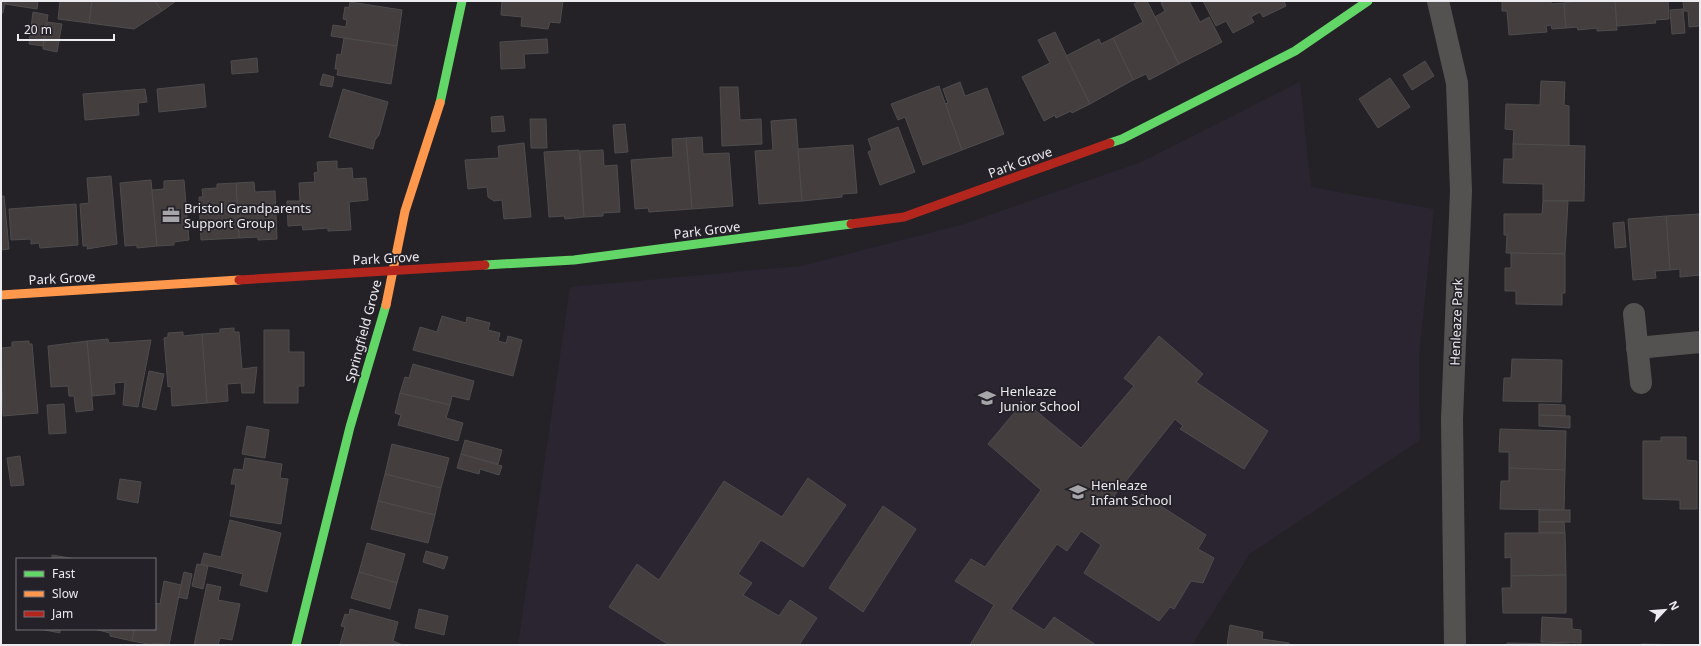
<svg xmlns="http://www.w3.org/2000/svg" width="1701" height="646" viewBox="0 0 1701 646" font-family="'Noto Sans',sans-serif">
<rect width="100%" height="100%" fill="#242227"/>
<path fill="#2a2531" d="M1300 82 1311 187 1434 209 1419 357 1420 440 1250 554 1192 645H518L570 287 801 266 964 224 1141 162Z"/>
<g fill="#443e3f" stroke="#4e4c4d">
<path d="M1 1H5L3 13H1Z"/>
<path d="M5 1H38L37 9 5 4Z"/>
<path d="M60 1H92L89 23 58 19Z"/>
<path d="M92 1 134 2 155 1 162 11 134 29 89 23Z"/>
<path d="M155 1H176L162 11Z"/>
<path d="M502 1H563L560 23 550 22 548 29 521 26 522 17 501 15Z"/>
<path d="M1140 1H1147L1179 64 1149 80 1146 74 1133 80 1113 38 1143 22 1134 4Z"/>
<path d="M1165 1H1189L1200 22 1209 17 1222 42 1179 64 1155 17 1165 11 1161 3Z"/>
<path d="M1203 1H1284L1286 6 1263 17 1260 12 1251 17 1254 22 1233 33 1226 21 1216 26Z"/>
<path d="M1502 1H1551V4L1564 3 1566 28 1552 29 1551 25 1546 26 1547 32 1509 35 1507 11H1502Z"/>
<path d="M1576 1H1615L1617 30 1597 31V28L1578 30 1577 27 1566 28 1564 3Z"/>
<path d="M1615 1H1668L1669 19 1655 20 1656 23 1617 26Z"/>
<path d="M1683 1H1700V26L1689 27 1688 11H1684Z"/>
<path d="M350 2 402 10 397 46 331 36 333 25 346 27 347 20 343 19 345 7 349 8Z"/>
<path d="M1683 9 1685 33 1672 34 1670 10Z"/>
<path d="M33 12 48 15 43 46 29 44Z"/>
<path d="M47 22 62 24 57 52 43 49Z"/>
<path d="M1055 32 1090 104 1072 113 1071 111 1056 118 1055 115 1044 121 1022 77 1050 63 1038 40Z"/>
<path d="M344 38 397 46 391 84 337 75 338 69H335L337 54 341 55Z"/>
<path d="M1113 38 1133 80 1090 104 1066 56 1099 39 1101 44Z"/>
<path d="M547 39 548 53 524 54 525 68 501 69 500 42Z"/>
<path d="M257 58 258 72 232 74 231 61Z"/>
<path d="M1425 61 1434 76 1412 90 1403 75Z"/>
<path d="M323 74 334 77 332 87 320 85Z"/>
<path d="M1390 78 1410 107 1378 128 1359 99Z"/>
<path d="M1541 81 1565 82 1564 105 1569 106V146L1513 144 1514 130 1505 129 1506 104 1540 105Z"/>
<path d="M960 82 965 96 987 88 1004 134 962 150 945 104 948 103 943 89Z"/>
<path d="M204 84 206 107 159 112 157 89Z"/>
<path d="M939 86 962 150 923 165 905 117 898 120 891 104Z"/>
<path d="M720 87H738L740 120 761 119 762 144 722 146Z"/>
<path d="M145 89 147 102 138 103 139 115 85 120 83 94Z"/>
<path d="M343 89 388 102 379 135 375 140 373 149 329 137Z"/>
<path d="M503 116 505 131 492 132 491 117Z"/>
<path d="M530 119H546L547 148H531Z"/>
<path d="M796 119 802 201 759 204 755 151 773 150 771 121Z"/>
<path d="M625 124 628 152 615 153 613 125Z"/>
<path d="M898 127 915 172 880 185 868 152 872 150 868 139Z"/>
<path d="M702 137 703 154 729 153 733 206 692 209 686 138Z"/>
<path d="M686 138 692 209 649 212 648 208 635 209 631 160 673 157 672 139Z"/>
<path d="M524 143 531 217 504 219 502 200 494 201 488 197 487 187 468 189 465 160 499 158 498 146Z"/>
<path d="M1513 144 1585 146 1584 201H1543V184L1503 183 1504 159H1513Z"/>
<path d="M853 145 857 193 842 194V197L802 201 798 149Z"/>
<path d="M579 150 584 217 565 219 564 216 549 217 544 152Z"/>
<path d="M603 150 604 166 617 165 620 212 603 213V216L584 217 580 151Z"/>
<path d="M337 161V169L352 168 353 179 366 178 368 200 349 202 351 230 328 231V228L303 230 302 225 288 226 287 201H300L299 183 315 182 314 173 318 172 317 162Z"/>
<path d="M111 176 117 244 87 249 88 246H83L80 204 89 203 87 178Z"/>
<path d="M151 180 157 246 137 248V245L125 246 120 183Z"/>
<path d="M184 180 189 240 174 242V245L157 246 152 190 164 189V181Z"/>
<path d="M254 182 255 192 275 191 277 239 258 240V237L239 238 236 183Z"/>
<path d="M236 183 239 238 201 240 199 197H203L202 189 217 188V184Z"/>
<path d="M1 196H4L9 249 1 250Z"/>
<path d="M1543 201H1568L1565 254 1506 253 1507 235H1504V214H1542Z"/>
<path d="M76 204 78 245 40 248 39 243 31 244V239L11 240 9 209Z"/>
<path d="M1700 214V275L1680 277V269L1670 270 1666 216Z"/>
<path d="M1666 216 1670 270 1655 271 1656 278 1633 280 1628 219Z"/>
<path d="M1624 222 1626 247 1615 248 1613 223Z"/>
<path d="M1511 253 1565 254V293H1562V305L1516 304V291H1505V268H1511Z"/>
<path d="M442 316 466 323 467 317 490 323 488 330 500 333 498 341 506 343 508 336 522 340 513 376 413 350 420 327 437 332Z"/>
<path d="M234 328V332H239L242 369 257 367 254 393H242L241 383 227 384 228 401 207 403 202 334 220 333V329Z"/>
<path d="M264 330H289V352H304V386H298V403H264Z"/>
<path d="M183 332V336L202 334 207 403 172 406 171 386 168 387 164 338 168 337V333Z"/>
<path d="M1159 336 1203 374 1196 382 1268 431 1244 469 1180 429 1183 426 1175 419 1114 496 1132 508 1142 494 1206 535 1198 549 1214 558 1203 583 1191 581 1174 609 1170 607 1159 621 1084 573 1101 545 1081 531 1067 551 1057 544 1011 609 1044 630 1054 617 1096 645H970L994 605 955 581 971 559 985 567 1041 490 988 444 1024 401 1081 448 1134 386 1124 378Z"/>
<path d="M108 339 109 343 151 340 138 407 123 405 125 382 114 383 115 394 92 396 87 341Z"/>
<path d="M29 341V344H32L38 413 3 416 1 348 12 347V342Z"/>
<path d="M87 341 93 410 76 412 74 396H69L68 386 51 387 48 346Z"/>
<path d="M1512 359 1562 360 1561 402 1503 401 1504 378H1511Z"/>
<path d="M413 364 474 381 469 400 452 396 450 405 400 393 405 377 409 378Z"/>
<path d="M149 371 164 374 156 410 142 407Z"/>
<path d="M400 393 450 405 446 418 463 423 458 441 398 425 401 415 395 413Z"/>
<path d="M64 404 66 433 49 434 47 405Z"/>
<path d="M1539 404 1565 405V416L1539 415Z"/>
<path d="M1539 415 1570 416V428L1539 426Z"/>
<path d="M247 426 269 430 265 458 242 454Z"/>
<path d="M1500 429 1566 431 1565 470 1509 468V452H1499Z"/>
<path d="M1661 437H1686V460L1697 461V509H1680V500L1643 499V441H1661Z"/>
<path d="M465 440 502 450 498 464 461 454Z"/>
<path d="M392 444 449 458 441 488 385 474Z"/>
<path d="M461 454 502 466 499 475 480 469 479 474 457 468Z"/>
<path d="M20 456 24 485 11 486 7 458Z"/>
<path d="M245 458 282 464 280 478 288 479 281 524 230 516 236 484H231L234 469 243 470Z"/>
<path d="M1509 468 1565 470 1564 510 1500 509 1501 481H1509Z"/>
<path d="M385 474 441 488 435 515 378 501Z"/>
<path d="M808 478 846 505 803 567 761 540 738 574 752 583 743 595 779 616 790 600 817 618 799 645H669L609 607 637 564 659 580 724 481 782 517Z"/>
<path d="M120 479 141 482 138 503 117 499Z"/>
<path d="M378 501 435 515 428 543 371 529Z"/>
<path d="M883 506 916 529 863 612 829 588Z"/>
<rect x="1539" y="510" width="31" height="12"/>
<path d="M230 520 281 533 267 592 240 585 243 574 201 564 204 553 221 557Z"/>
<path d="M1539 522H1564L1565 533H1539Z"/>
<path d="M1505 533H1565L1566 575 1511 576V557L1505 558Z"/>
<path d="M367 543 405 554 397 583 359 572Z"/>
<path d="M426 551 448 557 444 569 423 562Z"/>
<path d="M52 555 76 559H52Z"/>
<path d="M197 564 208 566 203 589 192 586Z"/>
<path d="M184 572 192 574 187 599 178 597Z"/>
<path d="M359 572 397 583 390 609 351 598Z"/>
<path d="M1566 575V613H1503L1502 588H1511V576Z"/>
<path d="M164 581 181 585 169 645 153 643V645L132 641 134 629H155V603L160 604Z"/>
<path d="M207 584 221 587 218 600 240 604 232 640 220 638 218 645H194Z"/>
<path d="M350 609 398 622 393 641 403 645 340 644 345 627 341 626 345 614 349 615Z"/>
<path d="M419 609 448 616 444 635 415 628Z"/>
<path d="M1542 617 1572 619V629L1581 630V643L1541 642Z"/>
<path d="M1230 625 1263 632 1262 639 1289 643V645H1227Z"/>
<path d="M40 629H60V633Z"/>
<path d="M94 629H134L132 641 110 636V633Z"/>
<path d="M1507 643 1569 644V645H1507Z"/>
<path d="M1641 644 1696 645H1641Z"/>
</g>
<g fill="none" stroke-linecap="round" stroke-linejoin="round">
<g stroke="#545250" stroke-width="22">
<path d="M1438 1 1457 83 1461 191 1452 419 1455 645"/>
<path d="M1634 314 1641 383"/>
<path d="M1637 348 1700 342"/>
</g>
<g stroke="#63d668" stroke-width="9">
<path d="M440 103 462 1"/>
<path d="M1110 143 1122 139 1295 51 1368 1"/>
<path d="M485 265 574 260 851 224"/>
<path d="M296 645 350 427 386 305"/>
</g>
<g stroke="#ff974d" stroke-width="9">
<path d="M1 295 239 280"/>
<path d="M386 305 405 211 440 103"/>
</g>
<g stroke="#b3261e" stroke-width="9">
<path d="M851 224 904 217 1110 143"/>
<path d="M239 280 485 265"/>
</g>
</g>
<defs>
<g id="office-bare" transform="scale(1.38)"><path d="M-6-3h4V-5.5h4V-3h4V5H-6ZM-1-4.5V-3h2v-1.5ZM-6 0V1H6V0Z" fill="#a6a5a9" stroke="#242128" stroke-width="2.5" paint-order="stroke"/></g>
<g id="school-bare" transform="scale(1.38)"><path d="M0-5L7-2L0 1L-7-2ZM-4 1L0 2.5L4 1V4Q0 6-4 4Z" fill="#a6a5a9" stroke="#242128" stroke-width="2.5" paint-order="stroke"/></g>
</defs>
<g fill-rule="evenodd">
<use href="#office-bare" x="171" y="215"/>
<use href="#school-bare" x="987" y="398"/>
<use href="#school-bare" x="1078" y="492"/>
</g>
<g text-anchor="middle" stroke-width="3.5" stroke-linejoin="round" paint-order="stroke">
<g font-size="13" fill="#ecebef" stroke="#242128">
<text transform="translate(1020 162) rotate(-20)" y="5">Park Grove</text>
<text transform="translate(707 230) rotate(-7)" y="5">Park Grove</text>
<text transform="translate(386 258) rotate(-3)" y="5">Park Grove</text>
<text transform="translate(62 278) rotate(-3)" y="5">Park Grove</text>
<text transform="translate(1456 322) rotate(-88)" y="5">Henleaze Park</text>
<text transform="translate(363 331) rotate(-75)" y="5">Springfield Grove</text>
</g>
<g font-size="13" fill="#ecebef" stroke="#242128" text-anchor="start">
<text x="184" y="213">Bristol Grandparents<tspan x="184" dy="15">Support Group</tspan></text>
<text x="1000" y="396">Henleaze<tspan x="1000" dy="15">Junior School</tspan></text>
<text x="1091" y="490">Henleaze<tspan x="1091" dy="15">Infant School</tspan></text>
</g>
</g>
<rect width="1701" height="646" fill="none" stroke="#ecebef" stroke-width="4"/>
<rect x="16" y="558" width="140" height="72" fill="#242128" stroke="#747278"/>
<rect x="24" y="571" width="20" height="6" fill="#63d668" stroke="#747278"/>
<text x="52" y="578" font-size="12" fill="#ecebef">Fast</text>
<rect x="24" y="591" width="20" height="6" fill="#ff974d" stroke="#747278"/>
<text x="52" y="598" font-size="12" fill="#ecebef">Slow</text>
<rect x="24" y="611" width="20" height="6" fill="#b3261e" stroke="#747278"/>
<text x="52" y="618" font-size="12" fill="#ecebef">Jam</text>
<g transform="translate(1665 610) rotate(64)" stroke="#242128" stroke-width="3" paint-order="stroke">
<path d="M0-3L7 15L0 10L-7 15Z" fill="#ecebef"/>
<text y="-6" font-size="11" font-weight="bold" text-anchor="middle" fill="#ecebef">N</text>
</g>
<path d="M18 34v6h96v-6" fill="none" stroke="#ecebef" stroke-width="2"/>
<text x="24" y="34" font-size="12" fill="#ecebef" stroke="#242128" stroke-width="3" paint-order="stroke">20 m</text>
</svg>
